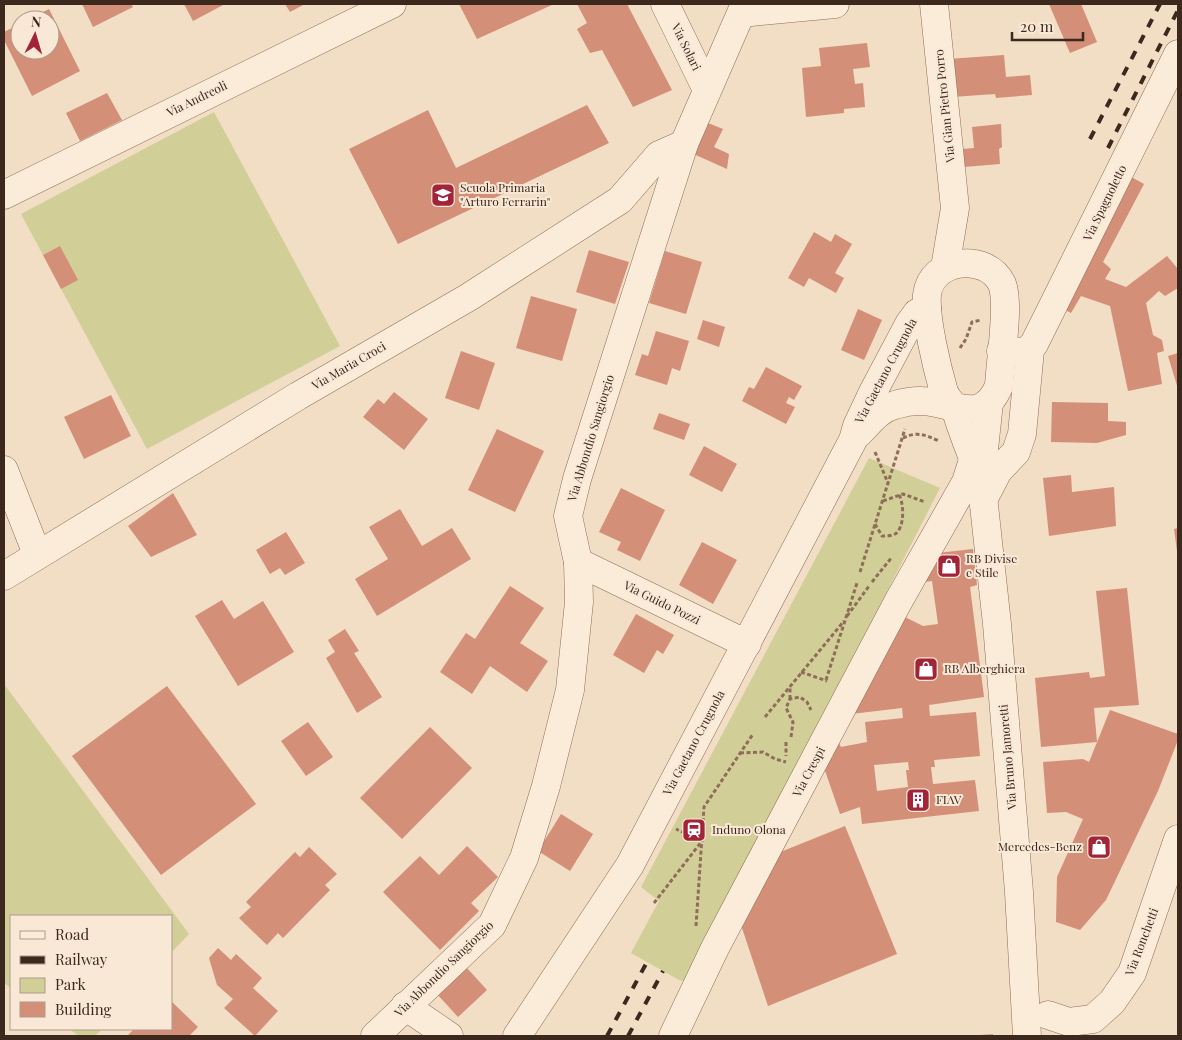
<svg xmlns="http://www.w3.org/2000/svg" width="1182" height="1040" viewBox="0 0 1182 1040" font-family="'Playfair Display',serif">
<rect width="100%" height="100%" fill="#f2ddc5"/>
<g fill="#d1cf97">
<path d="M214 112 340 346 147 449 21 214Z"/>
<path d="M869 458 940 488 687 982 679 980 631 953 659 901 641 887Z"/>
<path d="M4 684 189 934 171 953V916H11V988L4 983Z"/>
<path d="M69 1029H102L95 1036H79Z"/>
</g>
<g fill="#d38f78" fill-rule="evenodd">
<path d="M82 4H131L133 7 93 27Z"/>
<path d="M184 4H225L193 21Z"/>
<path d="M285 4H305L290 12Z"/>
<path d="M459 4H554L477 39Z"/>
<path d="M577 4H627L672 90 633 107 602 50 590 53 577 29 587 23Z"/>
<path d="M1049 4H1081L1097 42 1070 53Z"/>
<path d="M49 9 80 71 32 96 4 40V32L20 24V50H50V20H27Z"/>
<path d="M867 43 870 67 853 69 855 84 863 83 865 107 844 109V113L806 117 802 68 821 66 819 48Z"/>
<path d="M1004 55 1006 77 1030 75 1032 95 996 98 995 94 952 97 948 59Z"/>
<path d="M107 93 122 120 80 141 66 113Z"/>
<path d="M587 105 609 143 398 244 349 149 428 110 456 168Z"/>
<path d="M703 121 723 129 714 147 729 154 727 169 689 152Z"/>
<path d="M1001 124 1002 147 999 149 1000 164 964 167 963 149 974 148 972 127Z"/>
<path d="M1124 173 1144 184 1103 262 1111 269 1105 279 1126 287 1167 256 1178 269V288L1165 296 1159 291 1146 303 1153 335 1162 340 1164 351 1157 353 1162 384 1128 391 1110 306 1081 296 1071 313 1055 305Z"/>
<path d="M814 232 831 242 835 234 852 244 835 273 844 278 836 293 809 278 804 287 788 278Z"/>
<path d="M60 246 78 280 61 289 43 255Z"/>
<path d="M589 250 629 262 615 304 576 292Z"/>
<path d="M665 251 702 262 686 314 649 303Z"/>
<path d="M531 296 577 309 562 361 516 348Z"/>
<path d="M858 309 882 320 864 360 841 350Z"/>
<path d="M703 320 725 327 719 347 697 339Z"/>
<path d="M656 331 689 341 680 371 672 368 667 385 635 375 642 354 648 356Z"/>
<path d="M461 351 495 363 479 410 445 398Z"/>
<path d="M1178 353V389L1168 356Z"/>
<path d="M766 367 802 386 794 400 789 397 786 403 795 407 786 424 742 401 749 387 754 389Z"/>
<path d="M394 392 428 419 404 450 363 417 378 399 384 404Z"/>
<path d="M111 395 131 436 84 459 64 417Z"/>
<path d="M1052 402 1108 403V421L1126 422V435L1097 443 1051 442Z"/>
<path d="M659 413 690 424 684 440 653 429Z"/>
<path d="M497 429 544 451 515 512 468 490Z"/>
<path d="M704 446 737 464 722 492 689 475Z"/>
<path d="M1071 475 1072 492 1114 487 1116 526 1049 536 1043 478Z"/>
<path d="M621 488 665 510 640 561 617 550 621 542 599 532Z"/>
<path d="M173 493 197 535 151 557 128 526Z"/>
<path d="M400 509 422 546 452 528 471 559 377 616 355 579 388 559 369 527Z"/>
<path d="M1178 528V551H1177L1174 529Z"/>
<path d="M286 532 305 563 285 575 280 568 270 574 256 550Z"/>
<path d="M702 542 737 560 713 604 679 585Z"/>
<path d="M973 549 977 585 970 587 984 697 929 705 930 716 976 712 980 756 934 760 935 767H931L933 784 975 780 979 811 862 824 860 807 840 814 822 762 833 757 830 747 839 743 841 747 867 742 865 722 903 718 902 708 851 714 899 614 923 626 938 624 932 581 914 583 929 554ZM908 762 909 770H906L908 787 877 791 874 765Z"/>
<path d="M510 586 544 608 520 643 548 661 527 692 490 666 472 694 440 672 466 633 475 639Z"/>
<path d="M1127 588 1139 705 1094 708 1097 742 1041 747 1035 678 1089 672 1090 678 1105 676 1096 591Z"/>
<path d="M222 600 234 619 263 601 294 652 238 686 195 616Z"/>
<path d="M636 614 674 635 663 654 657 650 644 673 613 655Z"/>
<path d="M345 629 359 651 354 653 382 697 357 713 326 658 335 652 328 640Z"/>
<path d="M167 686 256 804 161 875 72 756Z"/>
<path d="M1110 710 1178 734V740L1158 791 1106 900 1080 930 1056 922 1057 877 1083 819 1066 812 1047 813 1043 762 1083 759 1089 762Z"/>
<path d="M308 722 333 757 306 776 281 741Z"/>
<path d="M430 727 472 768 402 839 360 798Z"/>
<path d="M561 814 593 834 570 871 538 851Z"/>
<path d="M845 826 897 954 768 1006 738 916 773 855Z"/>
<path d="M467 846 498 877 471 903 479 911 440 950 383 892 420 856 439 875Z"/>
<path d="M309 847 337 874 325 885 330 890 283 938 278 933 267 945 239 918 251 907 246 902 295 852 300 857Z"/>
<path d="M218 948 231 960 236 954 262 978 253 988 278 1011 255 1036 224 1008 233 999 217 985 209 958Z"/>
<path d="M466 967 487 990 458 1017 437 994Z"/>
<path d="M171 1001 198 1027 189 1036H127L134 1029H171Z"/>
<path d="M993 1034V1036H981L980 1035Z"/>
</g>
<g fill="none" stroke-linecap="round" stroke-linejoin="round">
<g stroke="#8e6d59" stroke-width="29">
<g id="minor">
<path d="M665 4 707 90"/>
<path d="M934 4 955 208 945 268"/>
<path d="M4 195 392 4"/>
<path d="M1001 351 1026 352 1034 344 1178 54"/>
<path d="M989 402 981 478 997 624 1019 892 1027 1036"/>
<path d="M859 433C870 422 879 409 895 405 908 401 924 400 937 403 965 409 985 419 999 386 1000 362 1010 304 1002 284 987 252 931 258 927 295 925 318 937 368 944 392 947 399 953 404 956 411 963 433 971 454 980 475"/>
<path d="M4 470 37 554"/>
<path d="M984 498 998 471 1016 452 1022 434 1030 350"/>
<path d="M578 562 747 644"/>
<path d="M4 576 298 396 469 297 620 200 659 155 684 144"/>
<path d="M405 1006 449 1036"/>
<path d="M1048 1015 1069 1022 1093 1019 1112 1002 1132 973 1178 839"/>
<path d="M375 1036 492 925 524 858 546 786 570 690 579 602 578 562 568 516 577 479 684 144 741 13 835 4"/>
<path d="M517 1036 630 865 853 440 857 426 873 392 909 324 917 313 927 309"/>
<path d="M673 1036 715 948 898 602 966 482 973 460"/>
</g>
</g>
<g stroke="#8e6d59" stroke-width="3" stroke-dasharray="4 2.5" stroke-linecap="butt">
<path d="M960 348 966 339 972 322 981 320"/>
<path d="M903 438C917 431 926 435 939 441"/>
<path d="M875 452 888 483"/>
<path d="M883 501 903 494 925 502"/>
<path d="M875 524 882 536C886 536 891 536 895 534 905 528 904 503 899 495"/>
<path d="M860 572 905 429"/>
<path d="M872 582 892 557"/>
<path d="M847 616 869 586"/>
<path d="M801 672 827 681"/>
<path d="M826 680 857 583"/>
<path d="M790 699V687"/>
<path d="M765 717 844 621"/>
<path d="M791 737 793 722 786 708 790 699 800 697 807 702 811 710"/>
<path d="M786 742V756"/>
<path d="M740 753 763 752 775 759 786 762"/>
<path d="M654 903 702 841 676 829"/>
<path d="M696 926 704 807 753 734"/>
</g>
<use href="#minor" stroke="#fbecd9" stroke-width="28"/>
<g stroke="#3d281e" stroke-width="4" stroke-dasharray="9 9" stroke-linecap="butt">
<path d="M1090 139 1160 4"/>
<path d="M1108 148 1178 10"/>
<path d="M607 1036 647 962"/>
<path d="M628 1036 663 971"/>
</g>
</g>
<defs>
<g id="school-square" transform="scale(1.25)"><rect x="-9" y="-9" width="18" height="18" rx="4" fill="#a22439" stroke="#f8e8d5"/><path d="M0-5L7-2L0 1L-7-2ZM-4 1L0 2.5L4 1V4Q0 6-4 4Z" fill="#fff"/></g>
<g id="shop-square" transform="scale(1.25)"><rect x="-9" y="-9" width="18" height="18" rx="4" fill="#a22439" stroke="#f8e8d5"/><path d="M-5-2.5h2.3a2.7 3.5 0 0 1 5.4 0H5L5.5 6h-11ZM-1.5-2.5h3a1.5 2.3 0 0 0-3 0Z" fill="#fff"/></g>
<g id="building-square" transform="scale(1.25)"><rect x="-9" y="-9" width="18" height="18" rx="4" fill="#a22439" stroke="#f8e8d5"/><path d="M-4-6H4V6H1V3H-1V6H-4ZM-2.5-4.3h1.7v1.8h-1.7ZM.8-4.3h1.7v1.8H.8ZM-2.5-1h1.7V.8h-1.7ZM.8-1h1.7V.8H.8Z" fill="#fff"/></g>
<g id="station-square" transform="scale(1.25)"><rect x="-9" y="-9" width="18" height="18" rx="4" fill="#a22439" stroke="#f8e8d5"/><path d="M-3-6H3Q5-6 5-4V2Q5 4 3 4L4.5 6H3L1.5 4h-3L-3 6H-4.5L-3 4Q-5 4-5 2V-4Q-5-6-3-6ZM-3.5-4v3h7v-3ZM-3.5 1v1.5H-2V1ZM2 1v1.5H3.5V1Z" fill="#fff"/></g>
</defs>
<g fill-rule="evenodd">
<use href="#school-square" x="443" y="195"/>
<use href="#shop-square" x="949" y="566"/>
<use href="#shop-square" x="926" y="669"/>
<use href="#building-square" x="918" y="800"/>
<use href="#station-square" x="694" y="830"/>
<use href="#shop-square" x="1099" y="847"/>
</g>
<g text-anchor="middle" stroke-width="4" stroke-linejoin="round" paint-order="stroke">
<g font-size="12" fill="#3d281e" stroke="#f8e8d5">
<text transform="translate(686 47) rotate(64)" y="4">Via Solari</text>
<text transform="translate(197 99) rotate(-26)" y="4">Via Andreoli</text>
<text transform="translate(945 106) rotate(-96)" y="4">Via Gian Pietro Porro</text>
<text transform="translate(1105 203) rotate(-64)" y="4">Via Spagnoletto</text>
<text transform="translate(349 366) rotate(-30)" y="4">Via Maria Croci</text>
<text transform="translate(886 371) rotate(-62)" y="4">Via Gaetano Crugnola</text>
<text transform="translate(591 438) rotate(-73)" y="4">Via Abbondio Sangiorgio</text>
<text transform="translate(662 603) rotate(26)" y="4">Via Guido Pozzi</text>
<text transform="translate(694 743) rotate(-62)" y="4">Via Gaetano Crugnola</text>
<text transform="translate(1008 757) rotate(-95)" y="4">Via Bruno Jamoretti</text>
<text transform="translate(809 772) rotate(-62)" y="4">Via Crespi</text>
<text transform="translate(1142 942) rotate(-69)" y="4">Via Ronchetti</text>
<text transform="translate(444 969) rotate(-44)" y="4">Via Abbondio Sangiorgio</text>
</g>
<g font-size="12" fill="#3d281e" stroke="#f8e8d5" text-anchor="start">
<text x="460" y="192">Scuola Primaria<tspan x="460" dy="14">"Arturo Ferrarin"</tspan></text>
<text x="966" y="563">RB Divise<tspan x="966" dy="14">e Stile</tspan></text>
<text x="944" y="673">RB Alberghiera</text>
<text x="936" y="804">FIAV</text>
<text x="712" y="834">Induno Olona</text>
<text x="1082" y="851" text-anchor="end">Mercedes-Benz</text>
</g>
</g>
<rect width="1182" height="1040" fill="none" stroke="#3d281e" stroke-width="10"/>
<rect x="10" y="915" width="162" height="115" fill="#f8e8d5" stroke="#ad9b8c"/>
<rect x="20" y="931" width="25" height="8" fill="#fbecd9" stroke="#ad9b8c"/>
<text x="55" y="940" font-size="15" fill="#3d281e">Road</text>
<rect x="20" y="956" width="25" height="8" fill="#3d281e" stroke="#ad9b8c"/>
<text x="55" y="965" font-size="15" fill="#3d281e">Railway</text>
<rect x="20" y="978" width="25" height="15" fill="#d1cf97" stroke="#ad9b8c"/>
<text x="55" y="990" font-size="15" fill="#3d281e">Park</text>
<rect x="20" y="1002" width="25" height="15" fill="#d38f78" stroke="#ad9b8c"/>
<text x="55" y="1015" font-size="15" fill="#3d281e">Building</text>
<g transform="translate(35 35) rotate(5)"><circle r="24" fill="#f8e8d5" stroke="#ad9b8c"/>
<path d="M0-4L9 19L0 12L-9 19Z" fill="#a22439"/>
<text y="-8" font-size="14" font-weight="bold" text-anchor="middle" fill="#3d281e">N</text>
</g>
<path d="M1012 32v8h71v-8" fill="none" stroke="#3d281e" stroke-width="2.5"/>
<text x="1020" y="32" font-size="15" fill="#3d281e" stroke="#f8e8d5" stroke-width="4" paint-order="stroke">20 m</text>
</svg>
